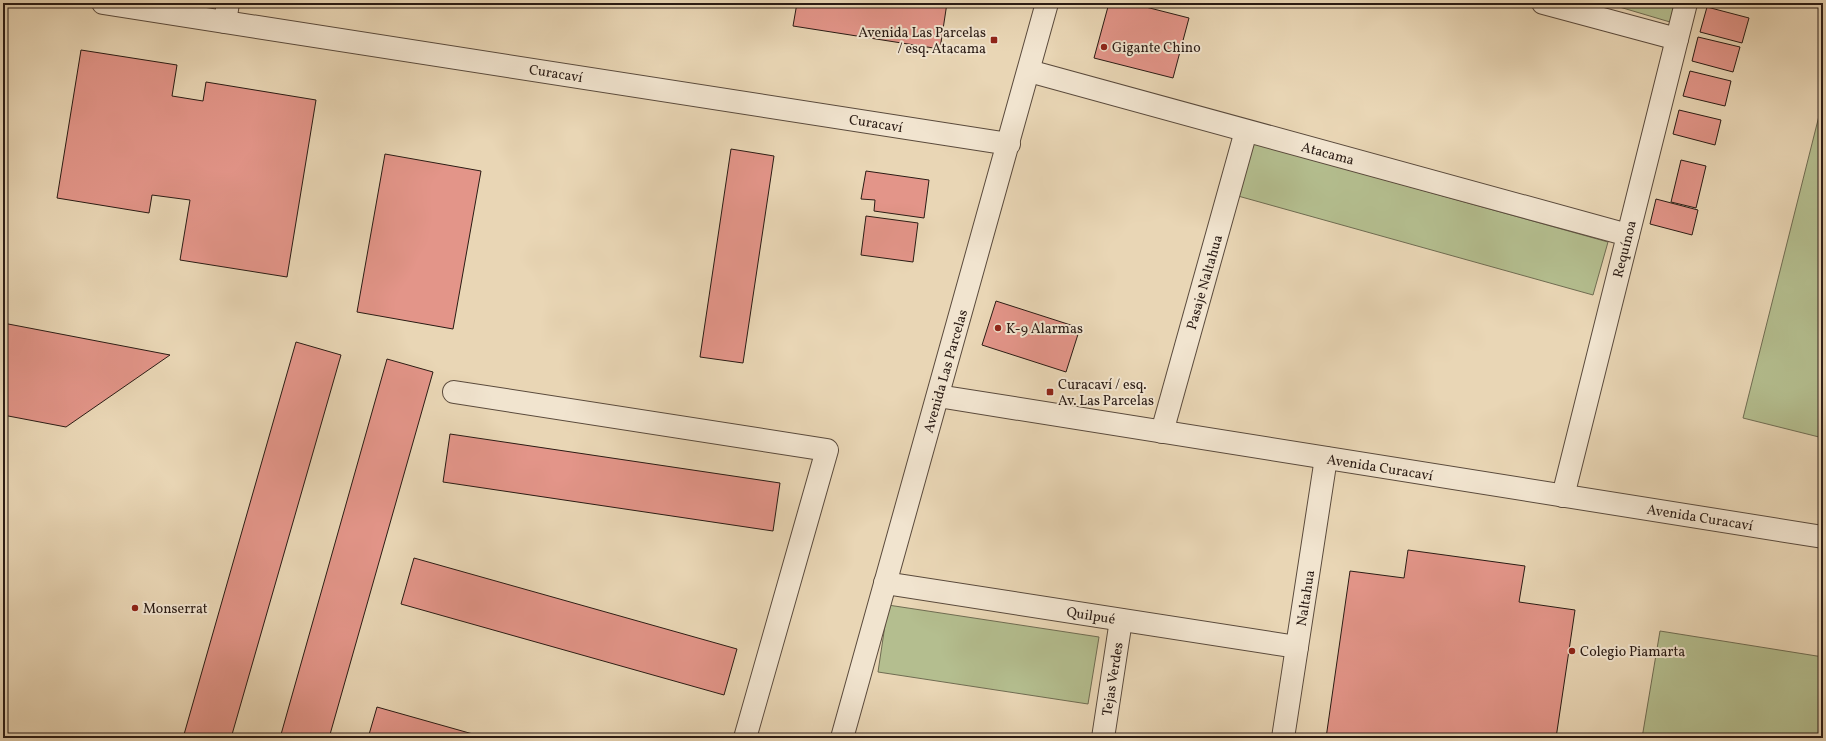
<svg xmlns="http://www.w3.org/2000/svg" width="1826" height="741" viewBox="0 0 1826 741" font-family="Vollkorn,serif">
<rect width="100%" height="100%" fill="#e9d6b5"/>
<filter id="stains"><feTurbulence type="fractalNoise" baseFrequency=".005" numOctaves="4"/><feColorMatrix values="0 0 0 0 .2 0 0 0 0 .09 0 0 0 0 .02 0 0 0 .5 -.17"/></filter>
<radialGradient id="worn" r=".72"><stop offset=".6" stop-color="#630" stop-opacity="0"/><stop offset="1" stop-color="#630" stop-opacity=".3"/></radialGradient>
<g fill="#b4be8f" stroke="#6f6c52">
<path d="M1606 3H1675L1670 22Z"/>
<path d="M1823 100V438L1743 418Z"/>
<path d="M1253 143 1608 242 1593 295 1238 196Z"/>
<path d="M888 605 1099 637 1088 704 878 672Z"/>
<path d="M1660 631 1823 657V738H1642Z"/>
</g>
<g fill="#e39589" stroke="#2a1b14">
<path d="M797 3H947L940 49 793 26Z"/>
<path d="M1109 3H1130L1189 18 1173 78 1094 58Z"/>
<path d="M1707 7 1749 18 1742 43 1700 32Z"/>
<path d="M1698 37 1740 47 1733 72 1692 61Z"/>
<path d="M81 50 177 65 172 96 203 101 206 82 316 100 287 277 180 260 190 200 152 195 149 213 57 198Z"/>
<path d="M1690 71 1731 81 1725 106 1683 96Z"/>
<path d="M1679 110 1721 120 1715 145 1673 134Z"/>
<path d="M731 149 774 156 743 363 700 357Z"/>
<path d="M385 154 481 171 453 329 357 312Z"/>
<path d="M1681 160 1706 166 1696 208 1671 202Z"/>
<path d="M866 171 929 180 924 218 874 211 875 200 861 199Z"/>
<path d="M1656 199 1698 210 1692 235 1650 224Z"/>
<path d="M866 216 918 223 913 262 861 255Z"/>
<path d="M996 301 1080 328 1066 372 982 345Z"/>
<path d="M3 323 170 355 66 427 3 415Z"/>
<path d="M296 342 341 355 231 738H183Z"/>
<path d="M387 359 433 372 329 738H280Z"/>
<path d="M450 434 780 483 773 531 443 482Z"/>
<path d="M1408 550 1525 566 1519 602 1575 610 1556 738H1326L1350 571 1404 578Z"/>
<path d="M414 558 737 649 724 695 401 604Z"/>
<path d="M377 707 487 738H368Z"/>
</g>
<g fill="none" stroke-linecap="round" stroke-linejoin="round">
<g stroke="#5a4a3c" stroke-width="24">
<g id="minor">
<path d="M103 3 1009 144"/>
<path d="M1543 3 1677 39"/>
<path d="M225 22 228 3"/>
<path d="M1029 71 1628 235"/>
<path d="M454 392 827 450 745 738"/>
<path d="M938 396 1823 537"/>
<path d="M1162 432 1246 131"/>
<path d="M1563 496 1686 3"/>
<path d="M885 583 1297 647"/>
<path d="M842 738 1047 3"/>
<path d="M1103 738 1121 620"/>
<path d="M1283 738 1326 458"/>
</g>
</g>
<use href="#minor" stroke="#f1e4cf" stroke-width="22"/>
</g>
<g fill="#8f2418" stroke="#f1e4cf" stroke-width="1.5">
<rect x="990" y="36" width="8" height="8" rx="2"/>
<circle cx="1104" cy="47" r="4"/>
<circle cx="998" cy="328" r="4"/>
<rect x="1046" y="388" width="8" height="8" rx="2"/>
<circle cx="135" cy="608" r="4"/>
<circle cx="1572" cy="651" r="4"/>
</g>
<g text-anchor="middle" stroke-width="4" stroke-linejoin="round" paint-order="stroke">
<g font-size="14" fill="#2a1b14" stroke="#f1e4cf" text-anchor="start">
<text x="986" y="37" text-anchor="end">Avenida Las Parcelas<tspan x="986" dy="16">/ esq. Atacama</tspan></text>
<text x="1112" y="52">Gigante Chino</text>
<text x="1006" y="333">K-9 Alarmas</text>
<text x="1058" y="389">Curacaví / esq.<tspan x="1058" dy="16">Av. Las Parcelas</tspan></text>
<text x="143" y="613">Monserrat</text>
<text x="1580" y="656">Colegio Piamarta</text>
</g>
<g font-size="14" fill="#2a1b14" stroke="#f1e4cf">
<text transform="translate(556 73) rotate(9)" y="5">Curacaví</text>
<text transform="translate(876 123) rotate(9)" y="5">Curacaví</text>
<text transform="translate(1328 153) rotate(15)" y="5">Atacama</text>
<text transform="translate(1624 249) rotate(-76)" y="5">Requínoa</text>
<text transform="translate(1204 282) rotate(-74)" y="5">Pasaje Naltahua</text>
<text transform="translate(945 371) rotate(-74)" y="5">Avenida Las Parcelas</text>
<text transform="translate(1380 467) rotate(9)" y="5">Avenida Curacaví</text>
<text transform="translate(1700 517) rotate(9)" y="5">Avenida Curacaví</text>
<text transform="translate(1305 598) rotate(-81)" y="5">Naltahua</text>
<text transform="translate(1091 615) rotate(9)" y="5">Quilpué</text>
<text transform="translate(1112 679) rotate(-81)" y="5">Tejas Verdes</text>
</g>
</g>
<rect width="1826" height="741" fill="none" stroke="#e9d6b5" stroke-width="16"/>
<rect x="4" y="4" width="1818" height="733" fill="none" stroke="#2a1b14" stroke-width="2"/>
<rect x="8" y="8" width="1810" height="725" fill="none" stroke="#2a1b14"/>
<rect width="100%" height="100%" filter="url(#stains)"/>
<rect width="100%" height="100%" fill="url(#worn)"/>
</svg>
